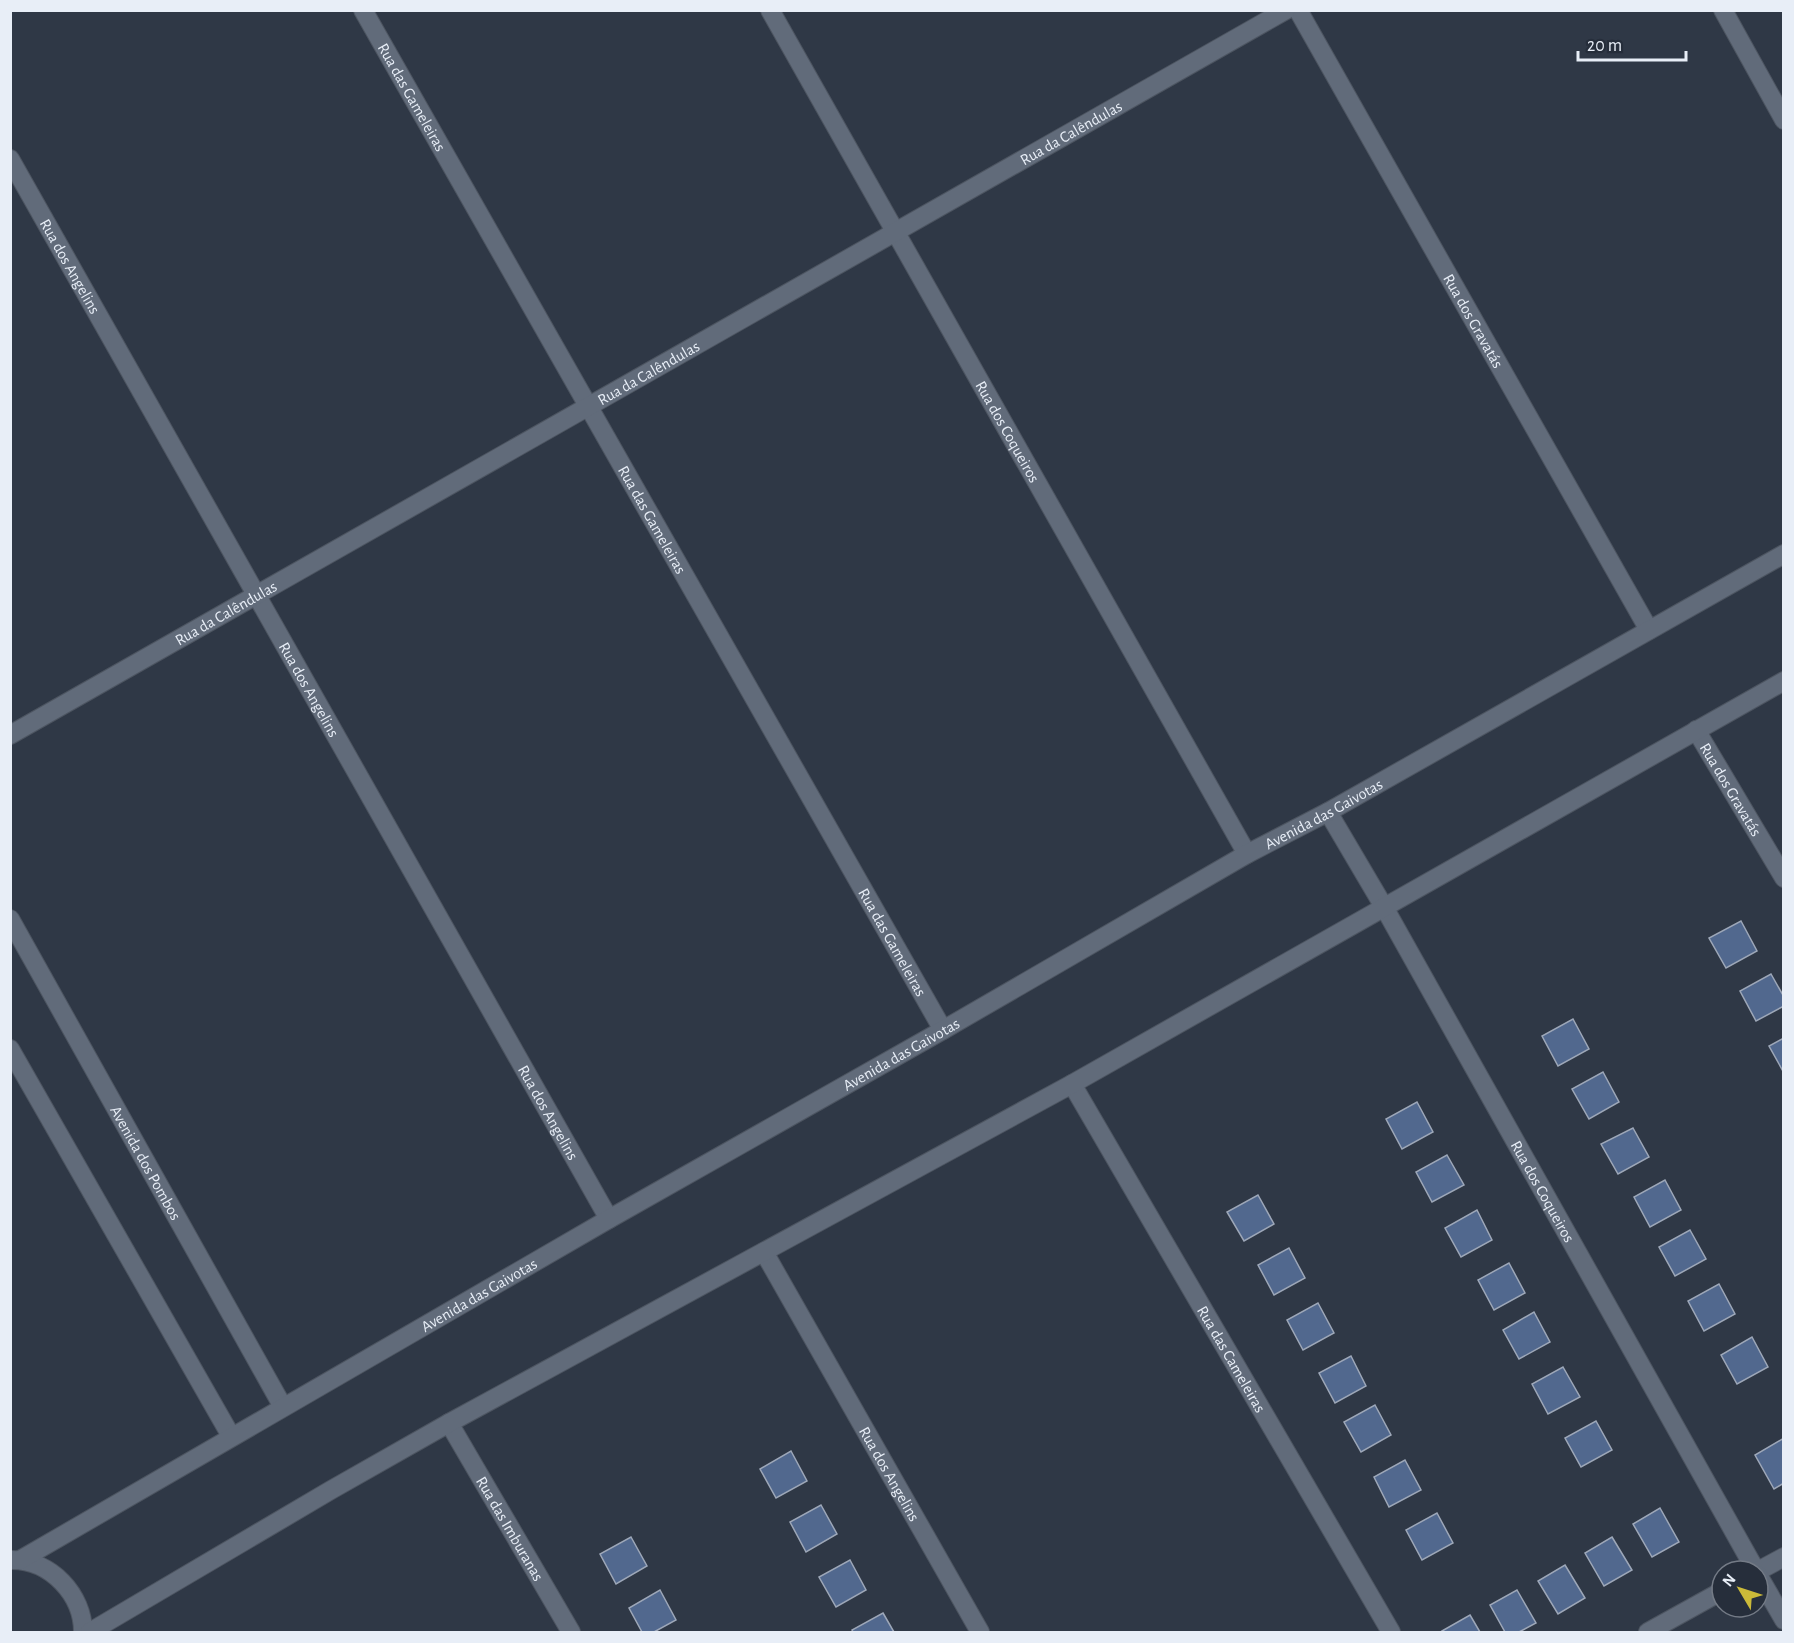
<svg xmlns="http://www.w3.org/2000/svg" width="1794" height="1643" viewBox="0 0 1794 1643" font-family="'Alegreya Sans',sans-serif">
<rect width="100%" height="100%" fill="#2f3846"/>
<g fill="#51688e" stroke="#9da7b8" stroke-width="1.5">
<path d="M1741 921 1757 951 1726 968 1709 938Z"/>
<path d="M1771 974 1784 997V1006L1756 1021 1740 991Z"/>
<path d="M1573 1019 1589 1049 1558 1066 1542 1036Z"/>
<path d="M1784 1038V1073L1769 1046Z"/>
<path d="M1603 1072 1619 1102 1589 1119 1572 1089Z"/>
<path d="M1417 1102 1433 1132 1402 1149 1386 1119Z"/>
<path d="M1633 1128 1649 1157 1618 1174 1601 1144Z"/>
<path d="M1447 1155 1464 1185 1432 1202 1416 1172Z"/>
<path d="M1665 1180 1681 1210 1650 1227 1634 1197Z"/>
<path d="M1258 1195 1274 1224 1244 1241 1227 1212Z"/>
<path d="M1477 1210 1492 1240 1461 1257 1445 1228Z"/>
<path d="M1690 1230 1706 1259 1675 1276 1659 1247Z"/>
<path d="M1289 1248 1305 1278 1274 1295 1258 1265Z"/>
<path d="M1509 1263 1525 1293 1494 1310 1478 1280Z"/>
<path d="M1719 1284 1735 1314 1704 1331 1688 1301Z"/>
<path d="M1318 1303 1334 1333 1303 1350 1287 1320Z"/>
<path d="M1534 1312 1550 1342 1519 1359 1503 1330Z"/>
<path d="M1752 1337 1768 1367 1737 1384 1721 1355Z"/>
<path d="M1351 1356 1366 1386 1335 1403 1319 1373Z"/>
<path d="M1563 1367 1580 1397 1548 1414 1532 1384Z"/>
<path d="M1375 1405 1391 1435 1361 1452 1344 1422Z"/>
<path d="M1596 1421 1612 1450 1581 1467 1565 1438Z"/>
<path d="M1784 1438V1483L1774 1489 1755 1455Z"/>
<path d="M791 1451 807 1481 776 1498 760 1469Z"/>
<path d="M1405 1460 1421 1490 1389 1507 1374 1477Z"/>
<path d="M821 1505 837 1534 806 1552 790 1522Z"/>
<path d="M1660 1508 1679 1542 1652 1557 1633 1524Z"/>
<path d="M1437 1513 1453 1543 1422 1560 1406 1530Z"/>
<path d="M631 1537 647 1566 616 1584 600 1554Z"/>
<path d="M1612 1537 1632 1570 1604 1586 1585 1553Z"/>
<path d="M850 1560 866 1590 836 1607 819 1577Z"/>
<path d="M1565 1565 1585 1598 1558 1614 1538 1581Z"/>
<path d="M660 1590 676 1620 654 1632H642L629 1608Z"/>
<path d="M1517 1590 1536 1623 1519 1632H1505L1490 1605Z"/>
<path d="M883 1613 894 1632H853L852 1630Z"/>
<path d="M1470 1615 1480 1632H1443L1442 1631Z"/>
</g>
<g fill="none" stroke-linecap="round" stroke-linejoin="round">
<g stroke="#4d5561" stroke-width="20">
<g id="minor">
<path id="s1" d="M363 10 943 1030"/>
<path id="s2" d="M770 10 1247 854"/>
<path id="s3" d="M1298 10 1649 630"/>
<path d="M1723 10 1784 120"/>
<path id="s4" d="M10 159 609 1219"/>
<path id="s5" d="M1696 730 1784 878"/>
<path id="s6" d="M10 735 1286 10"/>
<path id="s7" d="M1328 812 1384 907 1756 1571"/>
<path id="s8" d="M10 919 283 1407"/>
<path d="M10 1049 231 1436"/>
<path id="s9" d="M1072 1084 1391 1632"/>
<path id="s10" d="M764 1252 980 1632"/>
<path id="s11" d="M449 1423 571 1632"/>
<path d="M12 1560C51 1560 83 1595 83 1632"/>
<path id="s12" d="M20 1560 609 1219 943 1030 1247 854 1328 812 1784 554"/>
<path d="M1758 1571 1784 1557"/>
<path d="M1758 1575 1784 1620"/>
<path d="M90 1632 331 1490 449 1423 1072 1084 1784 681"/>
<path d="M1648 1632 1722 1591"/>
</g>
</g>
<use href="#minor" stroke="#616b7a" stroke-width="18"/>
</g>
<g text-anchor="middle" stroke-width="5" stroke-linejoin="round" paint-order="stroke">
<g font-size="16" fill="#e8eef7" stroke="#262e3b">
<text dy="6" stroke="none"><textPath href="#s1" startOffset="100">Rua das Gameleiras</textPath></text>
<text dy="6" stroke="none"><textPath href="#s6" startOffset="1220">Rua da Calêndulas</textPath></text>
<text dy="6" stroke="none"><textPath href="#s4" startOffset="123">Rua dos Angelins</textPath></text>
<text dy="6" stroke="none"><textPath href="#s3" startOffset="357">Rua dos Gravatás</textPath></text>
<text dy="6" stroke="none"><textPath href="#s6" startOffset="734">Rua da Calêndulas</textPath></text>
<text dy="6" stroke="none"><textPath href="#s2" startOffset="484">Rua dos Coqueiros</textPath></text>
<text dy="6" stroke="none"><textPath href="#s1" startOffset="586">Rua das Gameleiras</textPath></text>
<text dy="6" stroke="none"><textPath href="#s6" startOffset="248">Rua da Calêndulas</textPath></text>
<text dy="6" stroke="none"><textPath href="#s4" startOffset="609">Rua dos Angelins</textPath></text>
<text dy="6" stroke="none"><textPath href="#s5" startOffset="69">Rua dos Gravatás</textPath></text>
<text dy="6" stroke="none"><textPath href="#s12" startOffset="1502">Avenida das Gaivotas</textPath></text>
<text dy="6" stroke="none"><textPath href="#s1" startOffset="1072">Rua das Gameleiras</textPath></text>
<text dy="6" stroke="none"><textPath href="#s12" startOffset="1016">Avenida das Gaivotas</textPath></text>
<text dy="6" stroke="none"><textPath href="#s4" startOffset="1095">Rua dos Angelins</textPath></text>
<text dy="6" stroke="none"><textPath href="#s8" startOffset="279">Avenida dos Pombos</textPath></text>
<text dy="6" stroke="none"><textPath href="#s7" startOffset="436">Rua dos Coqueiros</textPath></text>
<text dy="6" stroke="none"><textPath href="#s12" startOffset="530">Avenida das Gaivotas</textPath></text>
<text dy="6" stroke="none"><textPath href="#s9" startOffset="318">Rua das Cameleiras</textPath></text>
<text dy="6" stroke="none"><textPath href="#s10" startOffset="255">Rua dos Angelins</textPath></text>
<text dy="6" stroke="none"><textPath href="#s11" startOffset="122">Rua das Imburanas</textPath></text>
</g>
</g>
<rect width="1794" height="1643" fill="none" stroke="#e8eef7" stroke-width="24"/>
<g transform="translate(1740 1589) rotate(309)"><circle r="28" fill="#262e3b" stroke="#747b86" stroke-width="1.5"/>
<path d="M0-4.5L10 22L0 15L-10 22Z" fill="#cbba39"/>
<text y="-9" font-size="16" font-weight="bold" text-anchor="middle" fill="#e8eef7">N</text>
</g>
<path d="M1578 51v9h108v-9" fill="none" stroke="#e8eef7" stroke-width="3"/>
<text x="1587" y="51" font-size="18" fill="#e8eef7" stroke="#262e3b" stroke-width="4.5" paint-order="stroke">20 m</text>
</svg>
